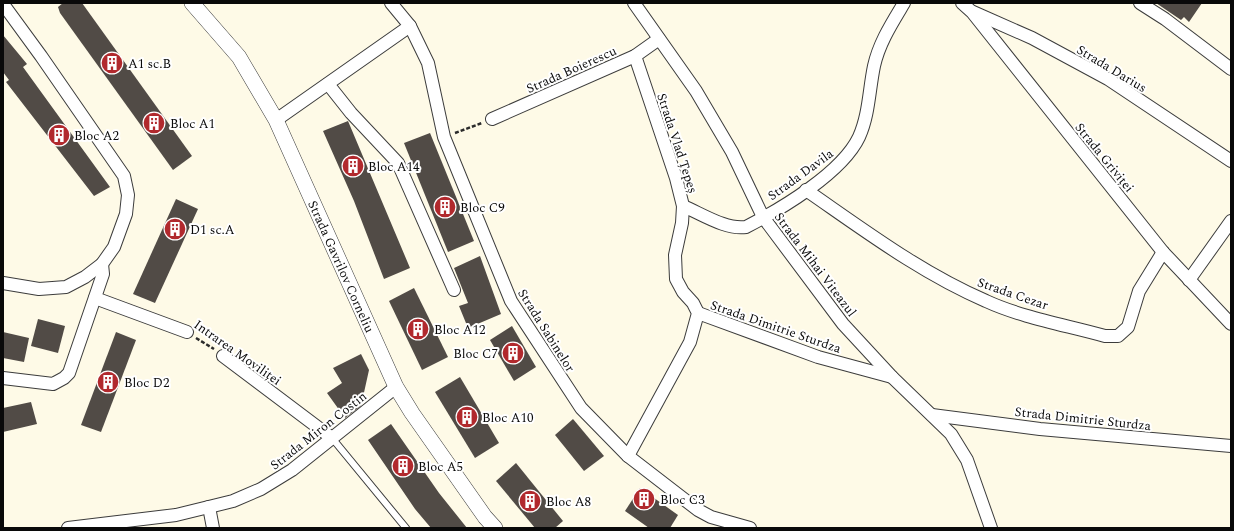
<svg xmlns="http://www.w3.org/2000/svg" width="1234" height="531" viewBox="0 0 1234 531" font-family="Spectral,serif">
<rect width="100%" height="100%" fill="#fefae7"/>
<g fill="#514b46">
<path d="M63 3H82L192 156 173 170 60 13 58 7Z"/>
<path d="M1156 3H1202L1189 22 1184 17 1181 20Z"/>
<path d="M3 35 27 64 23 67 110 187 94 196 6 82 9 80 3 72Z"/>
<path d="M348 121 410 268 384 279 354 201 323 131Z"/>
<path d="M430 133 474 241 448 252 404 143Z"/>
<path d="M176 199 198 209 155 303 133 294Z"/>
<path d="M480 256 501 314 468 328 459 306 468 303 454 268Z"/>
<path d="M414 288 448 357 422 370 389 301Z"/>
<path d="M38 319 65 326 58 353 31 346Z"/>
<path d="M512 326 536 367 514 381 490 340Z"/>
<path d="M3 332 29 338 24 362 3 358Z"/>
<path d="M116 332 136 340 101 432 81 425Z"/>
<path d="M361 354 369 370 361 406 345 418 327 393 342 383 333 368Z"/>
<path d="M460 377 499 443 475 458 435 392Z"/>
<path d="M31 402 37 424 3 432V408Z"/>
<path d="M573 419 604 456 584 471 555 435Z"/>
<path d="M391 424 439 493 467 528H431L415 509 368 440Z"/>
<path d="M516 463 563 521 555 528H535L496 481Z"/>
<path d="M640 488 678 515 670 528H649L625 511Z"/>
</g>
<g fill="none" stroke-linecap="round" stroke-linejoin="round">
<g stroke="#3c3c3c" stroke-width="8">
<path id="service" d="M332 438 406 528"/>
</g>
<g stroke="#3c3c3c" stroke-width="14">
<g id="minor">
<path d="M391 3 410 26 428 63 444 137 511 301 581 408 628 456 698 510 711 517 750 528"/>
<path d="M634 3 696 91 732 152 763 217 843 324 892 377 951 434 967 460 991 528"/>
<path d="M962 3 972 12 1163 252 1231 324"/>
<path d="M1140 3 1165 19 1231 69"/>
<path d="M3 4 41 56 124 176 128 195 126 214 114 247 102 264 85 277 66 287 39 289 3 283"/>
<path d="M973 12 1032 38 1108 79 1231 161"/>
<path d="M328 84 351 113 398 163 454 290"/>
<path d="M492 119 635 56 659 39"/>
<path d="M276 120 410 26"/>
<path d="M806 190C864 230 921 273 986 301 1023 318 1066 325 1105 336H1118L1128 327 1139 291 1163 252"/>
<path d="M683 206C702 214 726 230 746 227 781 209 842 173 859 137 869 115 869 90 874 66 879 43 892 23 904 3"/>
<path d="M1189 280 1231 221"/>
<path d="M95 298 187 332"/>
<path d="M698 313 818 357 892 377"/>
<path d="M223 356 332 438"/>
<path d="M3 378 53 384 64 378 69 373 103 274 102 264"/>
<path d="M932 415 1040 429 1231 446"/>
<path d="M628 456 690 342 698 313 693 303 683 292 676 279 675 255 682 223 683 206 676 178 635 56"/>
<path d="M209 507 213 528"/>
<path d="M68 528 176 515 233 501 261 489 292 470 396 387"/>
</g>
</g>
<g stroke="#3c3c3c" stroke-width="16">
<g id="tertiary">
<path id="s1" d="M192 3 239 57 276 120 396 387 412 413 485 517 495 528"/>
</g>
</g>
<g stroke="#2b2b2b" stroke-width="2.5" stroke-dasharray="4 2" stroke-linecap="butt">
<path d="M455 133 482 123"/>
<path d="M196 338 214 349"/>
</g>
<use href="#service" stroke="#fff" stroke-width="6"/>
<use href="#minor" stroke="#fff" stroke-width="12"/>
<use href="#tertiary" stroke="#fff" stroke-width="15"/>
</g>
<defs>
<g id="building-disc" transform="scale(1.15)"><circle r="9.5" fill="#b1292d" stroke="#fff"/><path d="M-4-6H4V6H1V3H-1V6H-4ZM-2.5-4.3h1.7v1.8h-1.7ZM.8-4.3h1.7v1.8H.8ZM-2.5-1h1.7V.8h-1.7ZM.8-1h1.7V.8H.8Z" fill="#fff"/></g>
</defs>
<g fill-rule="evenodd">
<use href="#building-disc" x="112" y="63"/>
<use href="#building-disc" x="154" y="123"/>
<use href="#building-disc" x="59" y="135"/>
<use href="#building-disc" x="353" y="166"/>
<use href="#building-disc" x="445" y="207"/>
<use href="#building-disc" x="175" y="229"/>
<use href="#building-disc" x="418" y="329"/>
<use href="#building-disc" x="513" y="353"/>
<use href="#building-disc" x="108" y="382"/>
<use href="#building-disc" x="467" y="417"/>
<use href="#building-disc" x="403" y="466"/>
<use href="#building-disc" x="644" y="499"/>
<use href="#building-disc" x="530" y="501"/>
</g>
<g text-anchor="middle" stroke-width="4" stroke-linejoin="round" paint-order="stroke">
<g font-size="13" fill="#090909" stroke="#fff" text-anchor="start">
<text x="128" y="68">A1 sc.B</text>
<text x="170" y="128">Bloc A1</text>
<text x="74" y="140">Bloc A2</text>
<text x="368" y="171">Bloc A14</text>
<text x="460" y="212">Bloc C9</text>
<text x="190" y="234">D1 sc.A</text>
<text x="434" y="334">Bloc A12</text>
<text x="498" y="358" text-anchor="end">Bloc C7</text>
<text x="124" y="387">Bloc D2</text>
<text x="482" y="422">Bloc A10</text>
<text x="418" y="471">Bloc A5</text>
<text x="660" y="504">Bloc C3</text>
<text x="546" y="506">Bloc A8</text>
</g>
<g font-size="13" fill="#090909" stroke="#fff">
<text transform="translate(1112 68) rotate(31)" y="5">Strada Darius</text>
<text transform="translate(571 69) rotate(-24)" y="5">Strada Boierescu</text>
<text transform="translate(678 143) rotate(72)" y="5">Strada Vlad Țepeș</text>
<text transform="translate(1105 157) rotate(51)" y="5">Strada Griviței</text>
<text transform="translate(800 174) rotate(-36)" y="5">Strada Davila</text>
<text transform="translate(816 264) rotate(53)" y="5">Strada Mihai Viteazul</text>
<text dy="5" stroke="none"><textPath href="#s1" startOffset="305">Strada Gavrilov Corneliu</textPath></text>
<text transform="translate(1013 293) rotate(19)" y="5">Strada Cezar</text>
<text transform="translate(776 326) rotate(19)" y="5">Strada Dimitrie Sturdza</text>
<text transform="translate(547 330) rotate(58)" y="5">Strada Sabinelor</text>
<text transform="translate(238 352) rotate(35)" y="5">Intrarea Moviliței</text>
<text transform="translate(1083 418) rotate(6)" y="5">Strada Dimitrie Sturdza</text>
<text transform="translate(318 430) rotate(-38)" y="5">Strada Miron Costin</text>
</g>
</g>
<rect width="1234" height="531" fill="none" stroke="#090909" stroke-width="8"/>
</svg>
